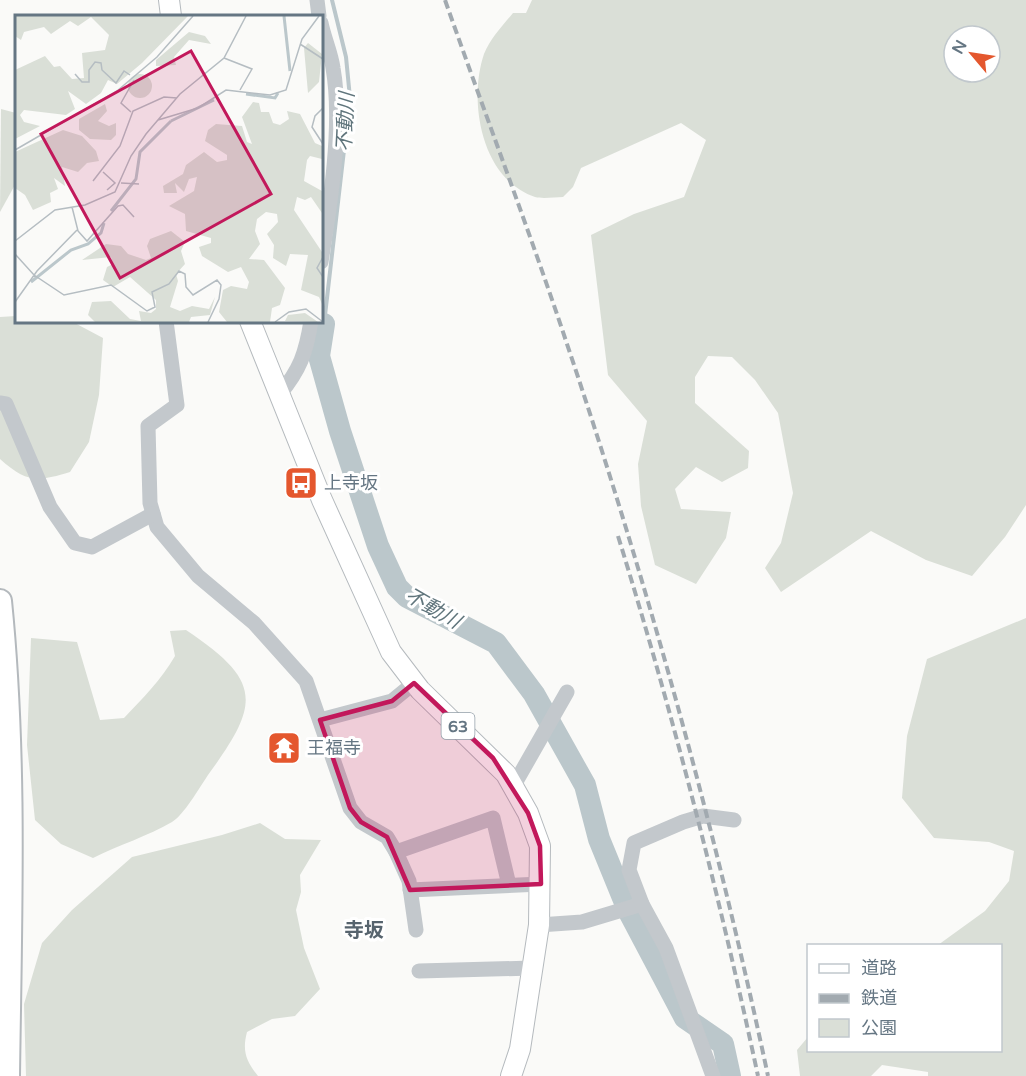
<svg xmlns="http://www.w3.org/2000/svg" width="1026" height="1076" viewBox="0 0 1026 1076" font-family="'Varela Round','Noto Sans JP',sans-serif">
<rect width="100%" height="100%" fill="#fafaf8"/>
<g fill="#dadfd7" fill-rule="evenodd">
<path d="M532 0H1026V505L1005 537 972 576 926 560 871 531 781 592 765 568 781 543 793 493 778 413 755 380 732 357 708 356 695 377V403L749 451 748 468 722 482 696 467 675 489 681 509 731 512 726 538 696 584 655 565 641 506 638 464 647 421 608 375 591 235 634 214 684 197 706 140 681 123 581 168 573 187 563 197C555 197 543 199 535 197 481 179 468 101 484 54 490 39 503 25 513 13H526ZM954 36H990V72H954Z"/>
<path d="M1 109 16 113V183L0 212Z"/>
<path d="M16 316V321H71L103 338 99 395 89 442 70 472C37 482 27 483 0 459V317Z"/>
<path d="M1026 618V1076H928V1072L882 1065 871 1076H800L797 1050 808 1037V1050H1000V946L938 945 985 911 1009 881 1014 851 989 842 934 838 902 798 907 736 927 659Z"/>
<path d="M186 630C262 681 261 703 208 775 200 787 183 816 172 822 148 836 119 845 93 858L61 844 35 820 27 745 31 638 77 642 100 720 124 718C143 698 161 680 175 656L170 631Z"/>
<path d="M260 823 285 839 321 840 300 875 301 892 296 910 304 948 320 989 295 1016 272 1019 247 1032C242 1051 246 1061 258 1076H26L24 1004 42 943 72 910 132 857 222 835Z"/>
</g>
<g fill="none" stroke-linecap="round" stroke-linejoin="round">
<path stroke="#bbc7cb" stroke-width="4" d="M324 324 350 98 346 57 332 0"/>
<path stroke="#bbc7cb" stroke-width="22" d="M324 324 319 356 340 431 378 546 397 587 407 597 496 643 534 694 585 785 599 839 628 910 685 1018 723 1044 730 1076"/>
<g stroke="#b5babe" stroke-width="22">
<g id="major">
<path d="M169 0 171 16"/>
<path d="M250 321 322 500 391 652 420 690 506 774 528 813 540 846 539 925 520 1049 511 1076"/>
</g>
</g>
<g stroke="#b4b9bd" stroke-width="26">
<path id="highway" d="M0 601C16 759 10 918 8 1076"/>
</g>
<g stroke="#c3c8cc" stroke-width="15">
<path d="M317 0 319 16"/>
<path d="M321 23C324 38 331 53 333 68 343 124 330 206 321 262"/>
<path d="M166 321 177 405 148 426 150 503 157 527 198 576 254 623 306 681 350 808 361 822 387 837 396 852 409 881 416 930"/>
<path d="M279 395C300 370 306 353 311 321"/>
<path d="M0 403 6 404 50 507 75 543 92 547 153 514"/>
<path d="M320 720 392 701 414 683"/>
<path d="M514 785 567 692"/>
<path d="M396 852 493 818 509 885"/>
<path d="M410 890 541 884"/>
<path d="M539 925 582 922 642 904"/>
<path d="M419 971 532 968"/>
<path d="M713 1076 666 948 642 904 629 870 634 843 683 822 703 816 734 820"/>
</g>
<use href="#major" stroke="#fff" stroke-width="20"/>
<use href="#highway" stroke="#fff" stroke-width="22"/>
<g stroke="#a2aab0" stroke-width="4" stroke-dasharray="9 4.5" stroke-linecap="butt">
<path d="M445 0C485 114 528 227 566 341 647 582 715 827 768 1076"/>
<path d="M618 536C673 714 719 894 758 1076"/>
</g>
</g>
<path fill="#c2185b" fill-opacity="0.2" stroke="#c2185b" stroke-width="4.5" stroke-linejoin="round" d="M414 683 493 758 528 813 540 846 541 884 410 890 387 837 361 822 350 808 320 720 392 701Z"/>
<defs>
<g id="bus-square" transform="scale(1.725)"><rect x="-9" y="-9" width="18" height="18" rx="4" fill="#e4572e" stroke="#fff"/><path d="M-5-6H5V4H4V6H2V4H-2V6H-4V4H-5ZM-3.5-4V0h7V-4ZM-3.5 1.2v1.5H-2V1.2ZM2 1.2v1.5H3.5V1.2Z" fill="#fff"/></g>
<g id="temple-square" transform="scale(1.725)"><rect x="-9" y="-9" width="18" height="18" rx="4" fill="#e4572e" stroke="#fff"/><path d="M0-6L5-2H3V0L6.5 2.5H4V6H1.5V3h-3V6H-4V2.5H-6.5L-3 0V-2H-5Z" fill="#fff"/></g>
</defs>
<g fill-rule="evenodd">
<use href="#bus-square" x="301" y="483"/>
<use href="#temple-square" x="284" y="748"/>
</g>
<g text-anchor="middle" stroke-width="6" stroke-linejoin="round" paint-order="stroke">
<rect fill="#fff" stroke="#939fa8" stroke-width="1.5" x="441.5" y="713" width="33" height="26" rx="4.5"/>
<g font-size="16" font-weight="bold" fill="#657683">
<text x="458" y="732">63</text>
</g>
<g font-size="18" fill="#657683" stroke="#fff" text-anchor="start">
<text x="324" y="489">上寺坂</text>
<text x="307" y="754">王福寺</text>
</g>
<g font-size="20" font-style="italic" fill="#60757c" stroke="#fff">
<text transform="translate(345 122) rotate(-87)" y="7">不動川</text>
<text transform="translate(433 608) rotate(30)" y="7">不動川</text>
</g>
<g font-size="20" font-weight="bold" fill="#57646e" stroke="#fff">
<text x="364" y="937">寺坂</text>
</g>
</g>
<g transform="translate(15 15)">
<rect width="308" height="308" fill="#fafaf8"/>
<path d="M0 1H173L127 48 102 69 93 65 86 78 71 89 53 76 60 94 51 100 9 95 5 100 9 107 25 111 0 124V55L30 41 39 52 45 51 57 64 69 63 67 38 90 35 94 20 76 2 63 11 55 6 36 19 29 12 9 17 6 25 0 21ZM174 17 190 21 196 29 174 25 159 42 161 50 141 51V45ZM293 28 307 39 304 67 293 78 289 33ZM113 71a12 12 0 1 1 24 0a12 12 0 1 1-24 0ZM238 87 244 88 246 97H254L258 108 265 110 274 104 272 96 285 99 300 128 307 131V144L295 141 292 145 289 166 307 176V198L296 182 290 185 282 182 279 195 307 237V289L304 282 286 275 293 240 275 239 271 251 258 243 259 230 252 219 263 207 262 199 251 197 242 204 240 216 245 229 234 244 249 245 270 273 265 290 257 293 255 307H212L204 297 208 275 216 271 232 274 234 267 226 252 213 257 187 241 184 232 196 228V223L171 216 170 199 154 191 179 176 182 162 174 164 169 177 160 168 162 178H149L148 171 168 159 171 150 189 137 202 147 212 145V140L190 126 193 115 201 109 227 111 232 127 237 129 227 102ZM90 89 92 96 83 106 94 111 101 108V120L96 125 75 124 64 115V104ZM48 115 67 121 81 136 84 146 72 148 63 157 47 152 50 171 39 163 43 174 35 178 36 187 18 195 10 180 0 173V137ZM156 216 170 227 166 236 170 249 161 259 163 266 155 292 165 296 177 291 194 294 200 282 195 300 176 302 174 307H80L73 300 77 287 96 286 115 304 126 306 124 296 136 298 141 294V285L115 262 98 272 88 265 92 252 98 249 96 242 67 245 91 229 106 231 113 239 131 245 136 243 132 231 135 224ZM290 298 303 307 270 306 273 300Z" fill="#dadfd7"/>
<path fill="none" stroke="#bbc7cb" stroke-width="3" d="M269 1 275 56M231 79 260 83 263 78M156 106 199 85M96 196 121 164 125 137 156 106M16 267 56 235 73 229 86 218 89 208"/>
<path fill="none" stroke="#b5bdc2" stroke-width="1.5" d="M285 29 308 44M209 43 237 54 225 75M60 59 67 67H74V55L80 47 86 48 87 55 101 68 109 56 115 60M308 93 300 101 297 112 308 129M116 97 106 88 119 65M143 105 183 93 211 75 255 80 271 75 287 24 304 1M0 135 102 76 142 42 178 1M88 157 100 168 92 175M78 166 105 131 118 96 149 82 162 83M106 168 124 169M57 192 63 216 72 226 103 191 108 190 119 202M0 226 40 195 70 190 100 177 116 141 131 119 165 79 209 43 231 1M0 239 19 260 49 280 96 270 132 296 140 292 137 277 154 269 164 256 170 259 171 272 178 280 202 265 206 270 204 284 193 307M308 242 302 253 308 262M0 287 22 256 62 215M260 307 274 297 291 294 308 307"/>
<path fill="#c2185b" fill-opacity="0.15" stroke="#c2185b" stroke-width="3" d="M176 36 256 179 105 263 26 119Z"/>
<rect width="308" height="308" fill="none" stroke="#657683" stroke-width="3"/>
</g>
<rect x="807" y="944" width="195" height="108" fill="#ffffff" stroke="#c1c8cd" stroke-width="1.5"/>
<rect x="819" y="964" width="30" height="9" fill="#ffffff" stroke="#c1c8cd" stroke-width="1.5"/>
<text x="861" y="974" font-size="18" fill="#657683">道路</text>
<rect x="819" y="994" width="30" height="9" fill="#a2aab0" stroke="#c1c8cd" stroke-width="1.5"/>
<text x="861" y="1004" font-size="18" fill="#657683">鉄道</text>
<rect x="819" y="1019" width="30" height="18" fill="#dadfd7" stroke="#c1c8cd" stroke-width="1.5"/>
<text x="861" y="1034" font-size="18" fill="#657683">公園</text>
<g transform="translate(972 54) rotate(299)"><circle r="28" fill="#ffffff" stroke="#c1c8cd" stroke-width="1.5"/>
<path d="M0-4.5L10 22L0 15L-10 22Z" fill="#e4572e"/>
<text y="-9" font-size="16" font-weight="bold" text-anchor="middle" fill="#657683">N</text>
</g>
</svg>
